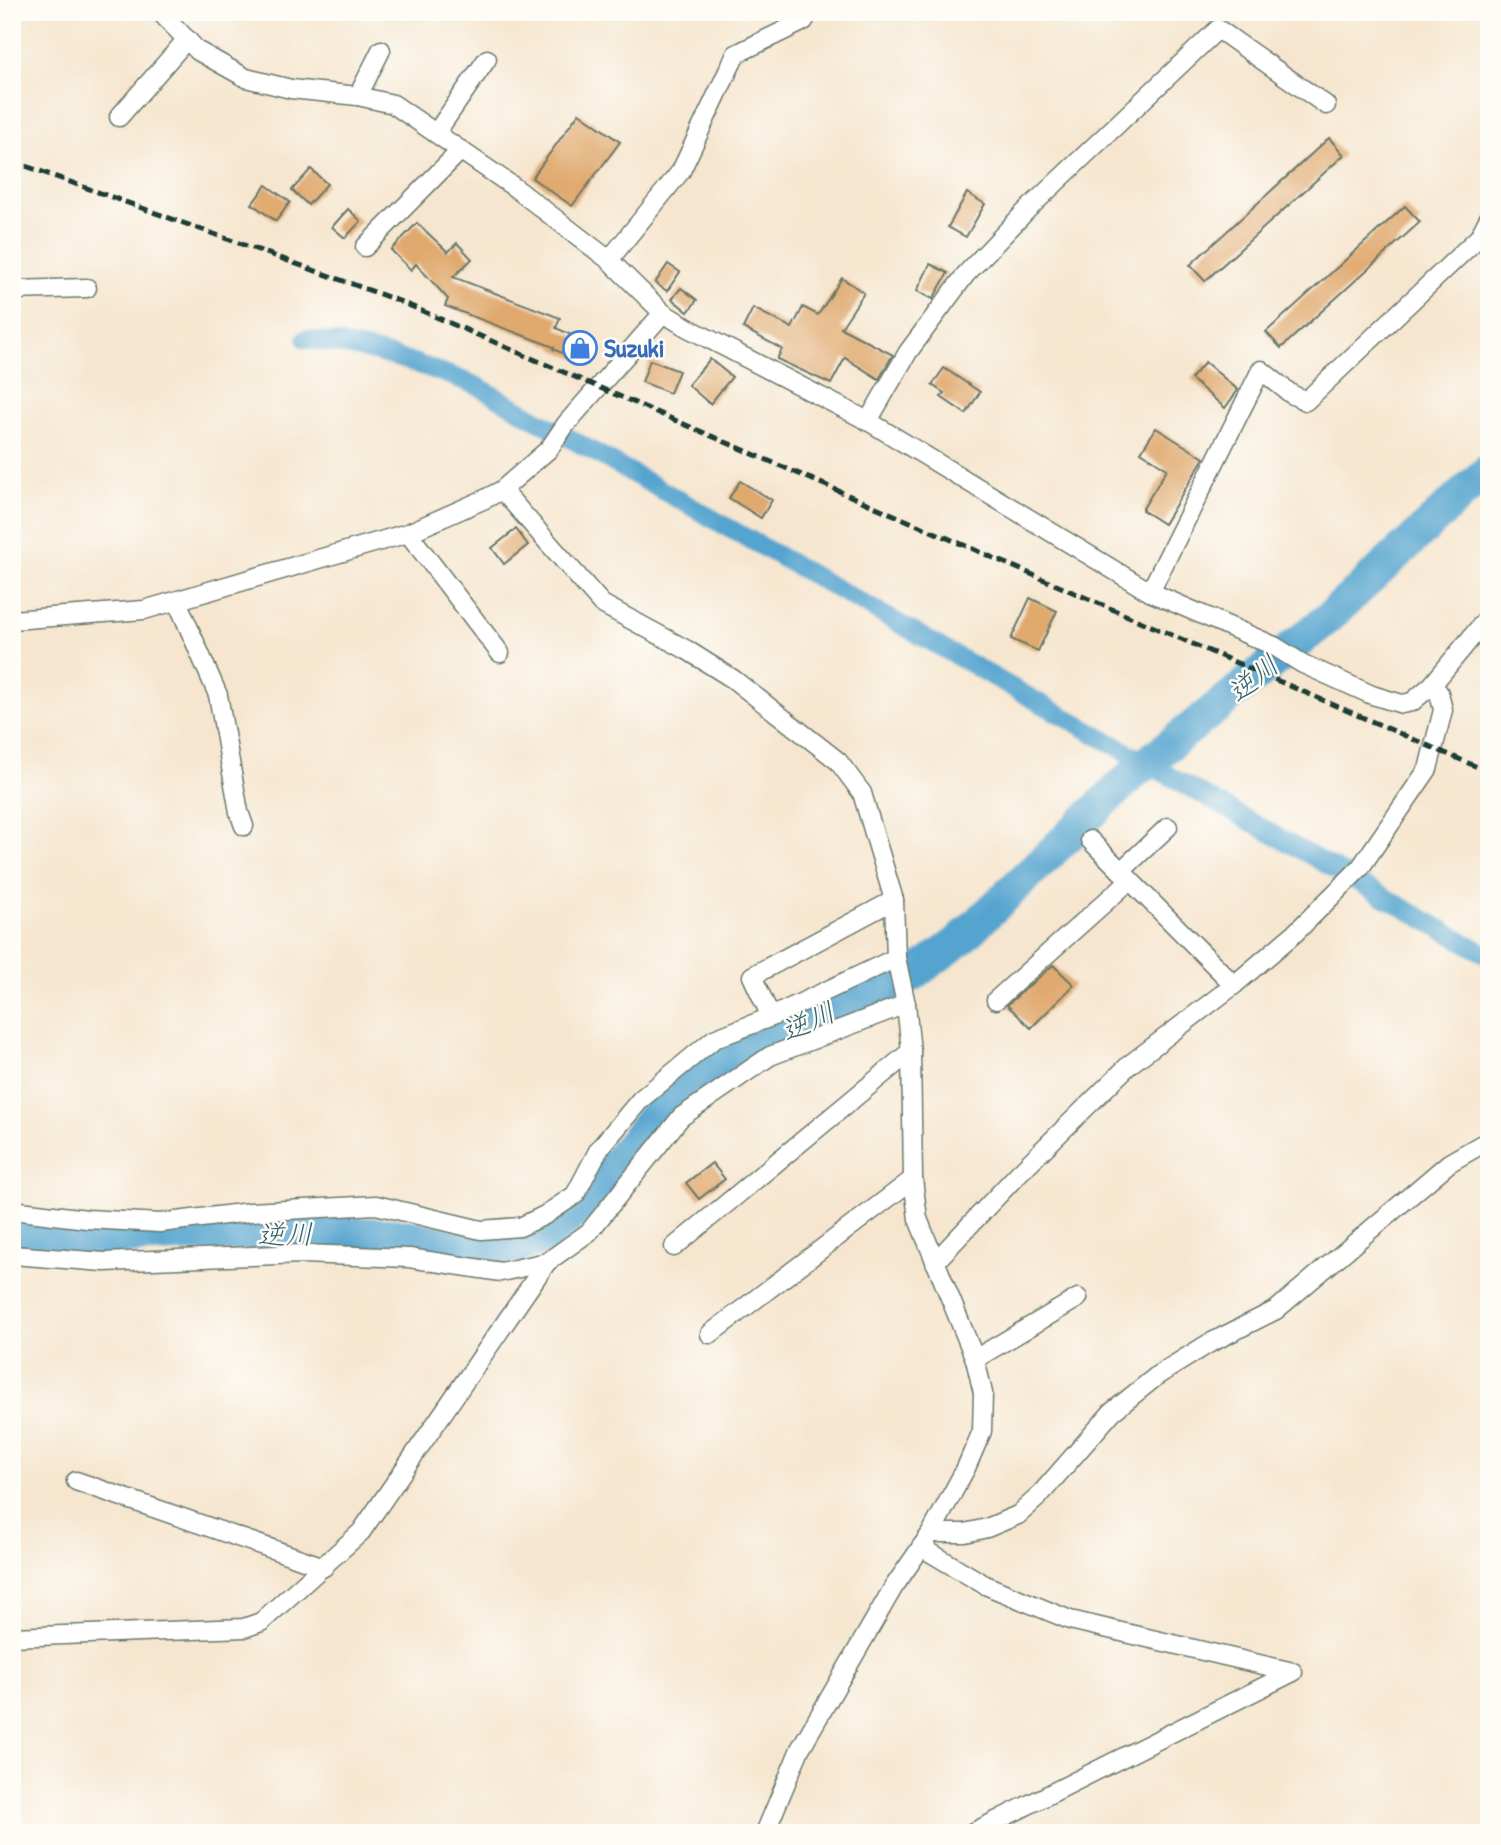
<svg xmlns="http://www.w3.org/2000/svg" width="1501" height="1845" viewBox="0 0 1501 1845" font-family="'Patrick Hand','Klee One',sans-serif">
<rect width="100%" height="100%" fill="#fdfcf7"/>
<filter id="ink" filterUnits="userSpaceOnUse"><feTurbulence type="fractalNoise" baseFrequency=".0143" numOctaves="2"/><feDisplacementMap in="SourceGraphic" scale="14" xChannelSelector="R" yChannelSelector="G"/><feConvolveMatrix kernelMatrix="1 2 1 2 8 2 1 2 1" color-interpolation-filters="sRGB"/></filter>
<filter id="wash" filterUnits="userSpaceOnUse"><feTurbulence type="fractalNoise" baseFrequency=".00686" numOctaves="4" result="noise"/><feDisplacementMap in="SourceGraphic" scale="28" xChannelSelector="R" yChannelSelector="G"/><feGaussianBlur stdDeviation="1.57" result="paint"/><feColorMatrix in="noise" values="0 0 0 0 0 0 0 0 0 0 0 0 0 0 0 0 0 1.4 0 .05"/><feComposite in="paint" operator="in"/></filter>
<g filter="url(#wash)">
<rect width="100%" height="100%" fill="#f6e6cf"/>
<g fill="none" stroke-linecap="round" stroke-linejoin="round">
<path stroke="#54a4cf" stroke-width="19" d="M306 339C366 346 421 363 477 386L1489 956"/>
<path stroke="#54a4cf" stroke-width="33" d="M12 1234 84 1240 312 1232 403 1235 488 1251 518 1247 545 1238 578 1210 657 1112 728 1057 913 975 959 941 1133 774 1326 620 1489 469"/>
</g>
<g id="blocks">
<g fill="#e0a96d">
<path d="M579 113 620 142 572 206 532 178Z"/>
<path d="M1329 138 1344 155 1205 281 1190 265Z"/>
<path d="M311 169 327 184 308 205 292 190Z"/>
<path d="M266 185 290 202 276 221 252 204Z"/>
<path d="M967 193 985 204 966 237 948 227Z"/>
<path d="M1405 206 1420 222 1281 348 1266 332Z"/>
<path d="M348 209 361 221 345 238 332 227Z"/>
<path d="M417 223 448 252 457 243 472 259 453 277 560 318 556 328 595 346 587 364 553 349 554 347 445 306 448 299 416 264 411 270 391 250Z"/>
<path d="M668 264 680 272 667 291 655 283Z"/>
<path d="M930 264 948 273 933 299 917 291Z"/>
<path d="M842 278 864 293 841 328 893 355 879 379 845 358 831 384 777 359 782 349 743 328 753 308 792 328 803 307 818 315Z"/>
<path d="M681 288 697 300 688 312 672 299Z"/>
<path d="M710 359 732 377 710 404 688 385Z"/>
<path d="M650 360 679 371 670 393 642 382Z"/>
<path d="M1205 362 1238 390 1225 408 1191 379Z"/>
<path d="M944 368 980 392 966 414 941 397 944 393 932 385Z"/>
<path d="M1156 428 1204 458 1164 524 1142 510 1167 469 1141 452Z"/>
<path d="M740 481 772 500 761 518 729 498Z"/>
<path d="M516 529 528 545 504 564 492 548Z"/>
<path d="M1030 598 1057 611 1038 651 1011 639Z"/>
<path d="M1053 965 1074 985 1031 1028 1007 1005Z"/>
<path d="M712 1163 725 1179 699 1199 686 1183Z"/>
</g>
</g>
</g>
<g filter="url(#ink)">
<use href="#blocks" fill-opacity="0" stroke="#6a786a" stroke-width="2"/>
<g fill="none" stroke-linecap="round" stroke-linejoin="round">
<g stroke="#6a786a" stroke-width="21">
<g id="street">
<path d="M160 12 198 51 246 78 291 89 358 96 393 104 514 187 609 260 663 313 688 328 868 421 1150 592 1274 646 1303 664 1372 695 1402 704 1412 702 1432 685 1489 616"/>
<path d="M358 96 381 50"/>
<path d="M119 117 187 39"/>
<path d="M436 133 487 59"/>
<path d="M365 247 461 150"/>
<path d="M609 260 681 171 736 54 804 21 809 12"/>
<path d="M12 290 87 288"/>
<path d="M868 421 908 352 966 274 1027 210 1218 29 1326 105"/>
<path d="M502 490 602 604 687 650 733 679 838 761 862 793 894 900 896 958 906 1004 911 1051 913 1179 918 1219 975 1359 983 1393 982 1431 966 1468 931 1533 893 1588 800 1749 765 1833"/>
<path d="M408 533 500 653"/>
<path d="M1150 592 1261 370 1291 394 1306 401 1479 237 1489 218"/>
<path d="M177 601 218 695 239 812 244 826"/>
<path d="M12 620 144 610 408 533 485 499 502 490 549 449 566 424 663 313"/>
<path d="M1090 840 1234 985"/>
<path d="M1121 871 1168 827"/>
<path d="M996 1000 1130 880"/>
<path d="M771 1017 752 976 894 900"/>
<path d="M12 1210 87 1219 160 1223 250 1212 376 1205 481 1230 520 1227 545 1215 575 1195 599 1149 641 1099 714 1039 771 1017 896 958"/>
<path d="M674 1247 911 1051"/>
<path d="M12 1255 104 1262 302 1254 409 1258 501 1272 547 1262 589 1232 681 1117 770 1056 906 1004"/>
<path d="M935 1262 1019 1173 1129 1065 1234 985 1295 933 1360 868 1428 769 1443 710 1439 693 1432 685"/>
<path d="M710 1334 913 1179"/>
<path d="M975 1359 1078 1298"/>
<path d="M76 1481 324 1567"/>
<path d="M931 1533H965L987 1528 1018 1515 1038 1497 1112 1412 1158 1375 1208 1344 1276 1310 1449 1163 1489 1140"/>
<path d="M921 1547 985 1585 1070 1620 1293 1672 972 1833"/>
<path d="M12 1637 244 1628 261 1622 361 1532 547 1262"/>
</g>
</g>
<use href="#street" stroke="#fff" stroke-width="18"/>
<path stroke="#1f3d34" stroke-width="5" stroke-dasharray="10 5" stroke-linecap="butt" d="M12 161 399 301 1489 772"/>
</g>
</g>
<defs>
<g id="shop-ring" transform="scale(1.75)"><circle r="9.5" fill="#fdfcf7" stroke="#3f7fe0" stroke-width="1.5"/><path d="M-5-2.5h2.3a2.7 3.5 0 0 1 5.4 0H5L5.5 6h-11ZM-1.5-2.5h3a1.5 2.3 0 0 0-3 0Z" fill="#3f7fe0"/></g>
</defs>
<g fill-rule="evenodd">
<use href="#shop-ring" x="580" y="348"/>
</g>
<g text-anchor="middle" stroke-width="5" stroke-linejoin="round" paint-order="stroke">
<g font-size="26" font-weight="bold" fill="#366cbe" stroke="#fdfcf7" text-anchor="start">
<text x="604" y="357">Suzuki</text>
</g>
<g font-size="28" font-style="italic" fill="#32616a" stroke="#fdfcf7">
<text transform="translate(1253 678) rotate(-39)" y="10">逆川</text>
<text transform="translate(808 1021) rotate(-24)" y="10">逆川</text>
<text transform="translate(285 1234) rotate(-1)" y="10">逆川</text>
</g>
</g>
<rect width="1501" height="1845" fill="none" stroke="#fdfcf7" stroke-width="42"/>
</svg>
